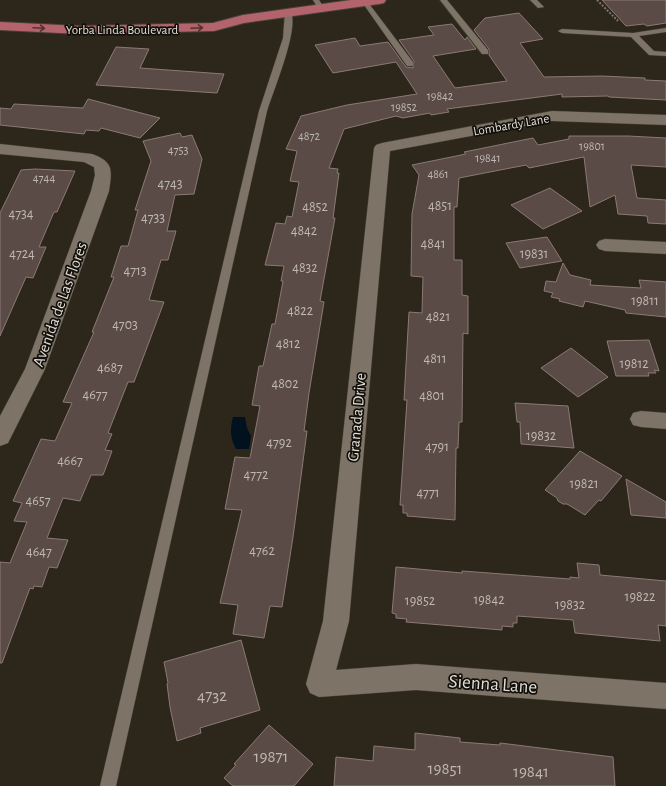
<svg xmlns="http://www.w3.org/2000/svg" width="666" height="786" viewBox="0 0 666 786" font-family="'Alegreya Sans',sans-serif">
<rect width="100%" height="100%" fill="#2d261b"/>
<path fill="#011120" d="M233 417H245L247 428 251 436 249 449H236C230 438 230 429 233 417Z"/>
<g fill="#5a4b46" stroke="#8b7a74">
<path d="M602 0H666V23L647 26 644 24 626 26Z"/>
<path d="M519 13 543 39 520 43 544 77 602 76 645 78V80L666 81V100L609 97 608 96 562 97V94L447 109 449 112 431 115 430 113 403 118 396 116 344 129 329 168 338 169 337 173H339L333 218H335L320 301 324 302 309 393 304 431H307L293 537 282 607 270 606 264 638 233 634 238 605 220 603 242 510 225 509 235 457 250 458 260 406 252 405 259 366H263L272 324H275L283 281H281L284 266 265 265 276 223 285 224 287 216 292 217 299 182 290 181 297 151 286 149 301 116 347 105 417 94 396 62 333 73 315 45 355 38 360 46 388 42 406 67 413 68 414 61 399 40 434 35 428 27 452 24 465 40 467 37 476 49 433 56 455 88 507 81 489 55V49L474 30 485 18Z"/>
<path d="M116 47 149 49 140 68 224 74 217 93 96 85Z"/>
<path d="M88 99 160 118 140 138 101 128 99 131 86 130 84 134 0 125V108L11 109 14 104 83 108Z"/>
<path d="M180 133 182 137 192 135 202 159 194 194 175 195 167 231H176L168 260H161L149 300 164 302 134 382H128L108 433 112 434 105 450 112 451 103 475H91L80 501 63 498 47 538 68 540 57 568 49 567 42 587 34 586 33 589 30 588 2 663H0V562L10 563 27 522 14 521 22 503 13 501 41 439 55 441 72 403 63 402 94 332H92L114 277H111L121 246H128L138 210H135L151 161 143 141Z"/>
<path d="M569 136H628L666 138V167L631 165 637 198 666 200V224L648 223 647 216 618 214 615 195 590 207 584 157 529 168 526 165 459 178 457 207H454V260H462V295L468 296V334L463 333 462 422H459L458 448H456L455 520 407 516V513H403V505H400L407 400H404L409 312 422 313 423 277 411 276 412 214 419 175 412 165 466 154 464 152 533 138 538 145 569 139Z"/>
<path d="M35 169 75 171 57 212H54L39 247H46L33 278 26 277 0 336V213L21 170Z"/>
<path d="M550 188 582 211 543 229 511 205Z"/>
<path d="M547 237 562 261 520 268 506 243Z"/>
<path d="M563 263 570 275 591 280 590 285 641 288 639 280 666 282V317L626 313 625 310 585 301 583 307 559 301 560 299 551 297 553 293 544 291 546 281 556 282Z"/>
<path d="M649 340 659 371 654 370 656 373H648L649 376H616L607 341Z"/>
<path d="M571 348 608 377 578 397 541 368Z"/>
<path d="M515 403 568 406 574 448 521 444 520 422H517Z"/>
<path d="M580 451 622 476 601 501 599 500 585 515 567 504H563L558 501 557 498 545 490Z"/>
<path d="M626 479 666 502V518L631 515Z"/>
<path d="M577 563 599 565 600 575 666 581V626L658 625 660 641 575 633 573 620 517 616V623H513V627L502 626V630L406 622 407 619 396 618V614L392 613 396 567 462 573V571L570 579V577L579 578Z"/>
<path d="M241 640 260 710 200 728 201 733 177 741 170 707 167 684 168 683 164 662Z"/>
<path d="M269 725 313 764 294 786H233L224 778 236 765 234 764Z"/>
<path d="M415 733 460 738V742L500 745V743L613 757 615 786H334L336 757 373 761 374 746 415 750Z"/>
</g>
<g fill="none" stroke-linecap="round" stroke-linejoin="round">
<g stroke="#474037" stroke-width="1">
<g id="service">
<path d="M313 0H319L325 9 323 10H319Z"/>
<path d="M440 0H447L488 50V54H482Z"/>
<path d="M530 0H537L544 7 538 8Z"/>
<path d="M363 1H367L413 62V66H407L362 2Z"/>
<path d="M285 12H291C299 30 273 91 267 111L116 786H100L259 111 283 38Z"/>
<path d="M666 28V32L639 36 654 51 666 52V56L649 55 631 37 562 33 558 31 562 29 633 33Z"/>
</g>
</g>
<g stroke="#474037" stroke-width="1">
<g id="minor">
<path d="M552 111 666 115V125L552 121 390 151 349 621 336 670 416 664 666 683V709L416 690 319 697 310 693 306 684 323 621 374 148 376 145 382 143Z"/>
<path d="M0 144 92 154C114 162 112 170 109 191L45 369 8 443 0 446V416L25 369 91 191 95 175 94 167 84 162 0 154Z"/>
<path d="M605 239 666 242V254L605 251 599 249 596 245 599 241Z"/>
<path d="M641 411 666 413V429L641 427 633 425 630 419 633 413Z"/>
</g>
</g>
<g stroke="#474037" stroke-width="2">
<path id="primary" d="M351 0H386L384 3 379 4 244 23 214 31 80 34 0 30V22L80 26 213 23 243 15Z"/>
</g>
<path stroke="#7d776d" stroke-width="2" stroke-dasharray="2 1.5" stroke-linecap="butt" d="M597 0 618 21"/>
<use href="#service" fill="#7d7467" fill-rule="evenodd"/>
<use href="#minor" fill="#7d7467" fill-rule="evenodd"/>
<use href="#primary" fill="#b2636b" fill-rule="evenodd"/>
</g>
<defs><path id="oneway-shaft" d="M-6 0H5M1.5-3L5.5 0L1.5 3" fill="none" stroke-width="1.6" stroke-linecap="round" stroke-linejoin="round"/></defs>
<g stroke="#533131">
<use href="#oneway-shaft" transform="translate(39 28) rotate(3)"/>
<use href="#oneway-shaft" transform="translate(197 28) rotate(-3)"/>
</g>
<g text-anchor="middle" stroke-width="3.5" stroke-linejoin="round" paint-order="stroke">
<g font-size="12" fill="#bfb8b1">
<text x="440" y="100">19842</text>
<text x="404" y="111">19852</text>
<text x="309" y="140">4872</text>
<text x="592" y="150">19801</text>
<text x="178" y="154">4753</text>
<text x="488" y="162">19841</text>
<text x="438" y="178">4861</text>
<text x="44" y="182">4744</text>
</g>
<g font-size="13" fill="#e1dcd5" stroke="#13100b">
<text x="122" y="34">Yorba Linda Boulevard</text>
<text transform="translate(511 124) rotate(-10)" y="5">Lombardy Lane</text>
</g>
<g font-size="14" fill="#bfb8b1">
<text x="170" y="188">4743</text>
<text x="440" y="210">4851</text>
<text x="315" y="211">4852</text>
<text x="21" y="218">4734</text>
<text x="153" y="222">4733</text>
<text x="304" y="235">4842</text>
<text x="433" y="248">4841</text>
<text x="22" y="258">4724</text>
<text x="534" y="258">19831</text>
<text x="305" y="272">4832</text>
<text x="135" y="275">4713</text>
<text x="645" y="305">19811</text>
<text x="300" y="315">4822</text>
<text x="438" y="321">4821</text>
<text x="125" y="329">4703</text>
<text x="288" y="348">4812</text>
<text x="435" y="363">4811</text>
<text x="634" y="368">19812</text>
<text x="110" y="372">4687</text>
<text x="285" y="388">4802</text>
<text x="95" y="399">4677</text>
<text x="432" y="400">4801</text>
<text x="541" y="440">19832</text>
<text x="279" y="447">4792</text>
<text x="437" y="451">4791</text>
<text x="70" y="465">4667</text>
<text x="256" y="479">4772</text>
<text x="584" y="488">19821</text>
<text x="428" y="497">4771</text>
<text x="38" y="505">4657</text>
<text x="262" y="555">4762</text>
<text x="39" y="556">4647</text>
<text x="640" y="601">19822</text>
<text x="489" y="604">19842</text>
<text x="420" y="605">19852</text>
<text x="570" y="609">19832</text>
</g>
<g font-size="16" fill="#e1dcd5" stroke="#13100b">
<text transform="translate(59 304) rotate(-70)" y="6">Avenida de Las Flores</text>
<text transform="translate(356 417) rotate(-85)" y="6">Granada Drive</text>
</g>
<g font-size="17" fill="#bfb8b1">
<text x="212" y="701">4732</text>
<text x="271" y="762">19871</text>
<text x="445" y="774">19851</text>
<text x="531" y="777">19841</text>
</g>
<g font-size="19" fill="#e1dcd5" stroke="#13100b">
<text transform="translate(493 683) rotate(4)" y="7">Sienna Lane</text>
</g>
</g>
</svg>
